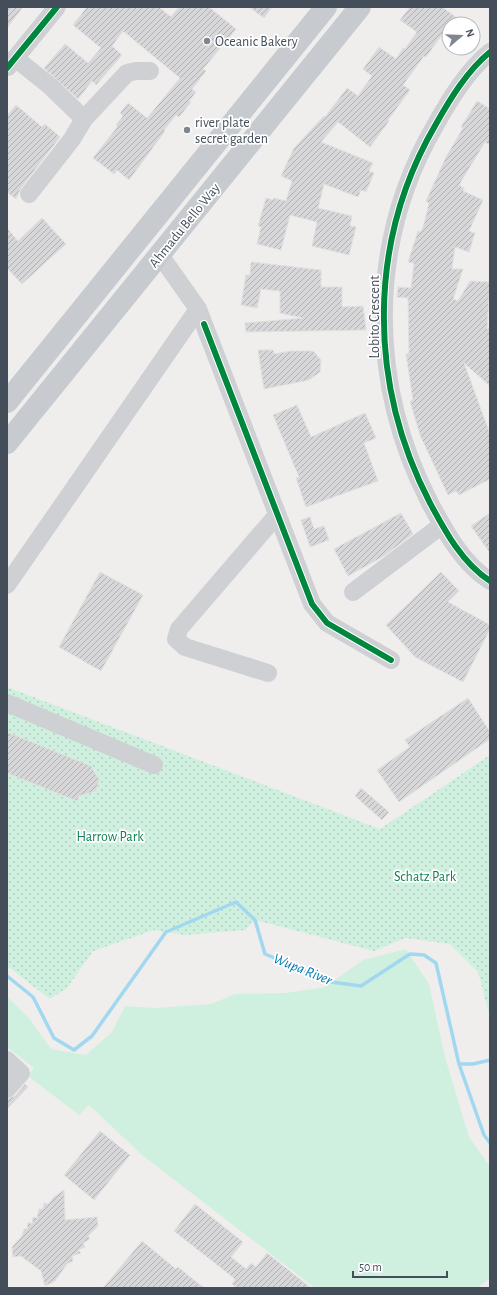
<svg xmlns="http://www.w3.org/2000/svg" width="497" height="1295" viewBox="0 0 497 1295" font-family="'Alegreya Sans',sans-serif">
<defs>
<pattern id="park-dots" width="8" height="8" patternUnits="userSpaceOnUse"><rect width="8" height="8" fill="#d0f0df"/><path d="M2 2h.1M6 6h.1" fill="none" stroke="#b4cfc2" stroke-width="1.8" stroke-linecap="round"/></pattern>
<pattern id="building-hatch" width="6" height="6" patternUnits="userSpaceOnUse"><rect width="6" height="6" fill="#d7d7d9"/><path d="M-1 1l2-2M0 6l6-6M5 7l2-2" fill="none" stroke="#b0b1b3"/></pattern>
</defs>
<rect width="100%" height="100%" fill="#efeeed"/>
<path fill="#d0f0df" d="M406 949 429 984 445 1057 469 1137 490 1167V1278L477 1288H315L142 1155 89 1105 79 1115 28 1076 34 1068 7 1047V996L29 1018 51 1049 86 1055 112 1032 125 1006 155 1008 211 1004 235 994 286 993 325 987 363 960Z"/>
<path fill="url(#park-dots)" d="M7 687 380 829 490 755V1017L478 972 450 944 405 938 374 951 255 920 245 930 185 935 154 930 93 951 67 988 50 999 7 966Z"/>
<g fill="none" stroke-linecap="round" stroke-linejoin="round">
<g stroke="#a1d8f0" stroke-width="3.5">
<path d="M7 976 33 997 54 1038 74 1050 92 1036 166 932 236 902 255 920 265 954 331 982 361 986 410 954 424 955 436 963 459 1064 484 1135 490 1143"/>
<path d="M459 1064H473L490 1060"/>
</g>
</g>
<g fill="url(#building-hatch)" stroke="#e0e0e0">
<path d="M7 7H23L7 28Z"/>
<path d="M87 7H159L171 17 179 7H209L236 29 203 69 206 71 192 89 196 92 189 101 191 102 179 117 176 115 164 130 165 131 129 180 117 170 114 174 93 158 118 126 116 125 123 116 120 113 128 103 147 118 180 78 123 31 112 46 122 55 96 85 92 81 78 99 44 68 65 44 88 63 101 48 73 25Z"/>
<path d="M249 7H272L264 18Z"/>
<path d="M410 7H442L465 24H449V37L443 33 426 57 424 56 403 85 410 90 388 120 389 121 370 147 338 122 321 142 373 163 369 171 374 173 366 192 361 190 358 197 324 184 318 208 352 216 350 226 356 227 349 255 312 246 317 222 290 215 281 250 257 244 261 227 258 226 266 198 273 200 274 198 286 201 292 181 281 176 294 148 324 116 325 117 347 88 358 96 372 76 363 69 379 47 396 59 403 48 405 49 417 32 400 20Z"/>
<path d="M477 101 490 109V145L485 142 459 185 464 188 463 191 483 200 469 231 475 233 469 252 455 247 452 269H463L453 299 458 301 470 281 490 282 487 329 490 326V386L464 363 490 434V479L459 495 456 491 448 495 420 435 410 401 413 400 406 354H409L408 298 397 297 398 287 411 288 414 263 408 262 418 231 421 232 424 224 429 203 426 201 446 157 463 128 461 127Z"/>
<path d="M16 105 42 127 45 124 60 137 21 188 16 199 7 192V116Z"/>
<path d="M42 218 66 244 22 284 7 268V228L18 241Z"/>
<path d="M251 262 321 270V287H342V307L363 306 366 330 246 332 245 323 303 318 280 313V291L261 289 257 308 241 305 246 275H250Z"/>
<path d="M258 350H273L274 354 291 351H313L321 360 320 372 309 380 264 389Z"/>
<path d="M297 405 311 437 365 413 376 438 364 443 378 481 306 507 296 478 299 477 273 415Z"/>
<path d="M401 513 413 534 384 556 348 576 334 549Z"/>
<path d="M490 513V553L471 526Z"/>
<path d="M310 517 314 529 324 526 329 540 310 547 301 520Z"/>
<path d="M100 572 143 595 101 671 59 647Z"/>
<path d="M441 572 459 591 448 602 490 625V629L463 682 415 657 386 625Z"/>
<path d="M468 698 490 732V739L399 802 377 770 410 747 405 740Z"/>
<path d="M7 732 91 766 99 780 96 791 79 796 77 801 7 773Z"/>
<path d="M361 788 389 812 382 820 355 796Z"/>
<path d="M25 1084 28 1087 7 1109V1099L15 1096Z"/>
<path d="M100 1131 130 1155 94 1200 64 1175Z"/>
<path d="M64 1190 65 1220 97 1217 98 1226 88 1236 90 1239 83 1243 85 1247 78 1250 81 1253 72 1256 73 1261 67 1264 55 1281 45 1286 41 1271 21 1256 13 1257 12 1247 22 1236 24 1229H27L28 1222 32 1224 33 1217 37 1218 39 1209H43L44 1203 48 1204 54 1197Z"/>
<path d="M195 1204 243 1242 231 1257 246 1269 251 1263 256 1267 267 1253 311 1288H237L232 1284 235 1279 174 1231Z"/>
<path d="M142 1241 176 1269 178 1267 204 1288H103Z"/>
</g>
<g fill="none" stroke-linecap="round" stroke-linejoin="round">
<g stroke="#ced0d4" stroke-width="18">
<path d="M490 52C467 71 450 99 436 124 367 242 368 383 430 503 445 531 462 563 490 581"/>
<path d="M15 58 50 86 84 119 127 73 136 71H150"/>
<path d="M8 67 57 7"/>
<path d="M29 194 72 139 84 119"/>
<path d="M160 255 198 309 312 604 327 623 391 660"/>
<path d="M7 585 198 309"/>
<path d="M353 592 442 525"/>
<path d="M268 673 185 647 176 639 179 629 277 515"/>
<path d="M7 703 154 765"/>
<path d="M7 1060 21 1073 7 1089"/>
</g>
<g stroke="#c7cacf" stroke-width="22">
<path d="M7 402 326 7"/>
<path d="M7 443 360 7"/>
</g>
<g stroke="#fff" stroke-width="8">
<g id="cycleway">
<path d="M490 52C467 71 450 99 436 124 367 242 368 383 430 503 445 531 462 563 490 581"/>
<path d="M7 68 57 7"/>
<path d="M204 324 312 604 327 623 391 660"/>
</g>
</g>
<use href="#cycleway" stroke="#00873e" stroke-width="6"/>
</g>
<g fill="#80868e" stroke="#fff" stroke-width="1.5">
<circle cx="207" cy="41" r="4"/>
<circle cx="187" cy="130" r="4"/>
</g>
<g text-anchor="middle" stroke-width="3.5" stroke-linejoin="round" paint-order="stroke">
<g font-size="14" fill="#444e5b" stroke="#fff" text-anchor="start">
<text x="215" y="46">Oceanic Bakery</text>
<text x="195" y="127">river plate<tspan x="195" dy="16">secret garden</tspan></text>
</g>
<g font-size="14" fill="#444e5b" stroke="#fff">
<text transform="translate(184 225) rotate(-51)" y="5">Ahmadu Bello Way</text>
<text transform="translate(374 317) rotate(-90)" y="5">Lobito Crescent</text>
</g>
<g font-size="14" fill="#0f8154" stroke="#fff">
<text x="110" y="841">Harrow Park</text>
<text x="425" y="881">Schatz Park</text>
</g>
<g font-size="15" font-style="italic" fill="#017ab0" stroke="#fff">
<text transform="translate(303 969) rotate(22)" y="5">Wupa River</text>
</g>
</g>
<rect width="497" height="1295" fill="none" stroke="#444e5b" stroke-width="16"/>
<g transform="translate(461 36) rotate(71)"><circle r="19" fill="#ffffff" stroke="#b4b8bd"/>
<path d="M0-3L7 15L0 10L-7 15Z" fill="#80868e"/>
<text y="-6" font-size="11" font-weight="bold" text-anchor="middle" fill="#444e5b">N</text>
</g>
<path d="M353 1271v6h94v-6" fill="none" stroke="#444e5b" stroke-width="2"/>
<text x="359" y="1271" font-size="12" fill="#444e5b" stroke="#ffffff" stroke-width="3" paint-order="stroke">50 m</text>
</svg>
